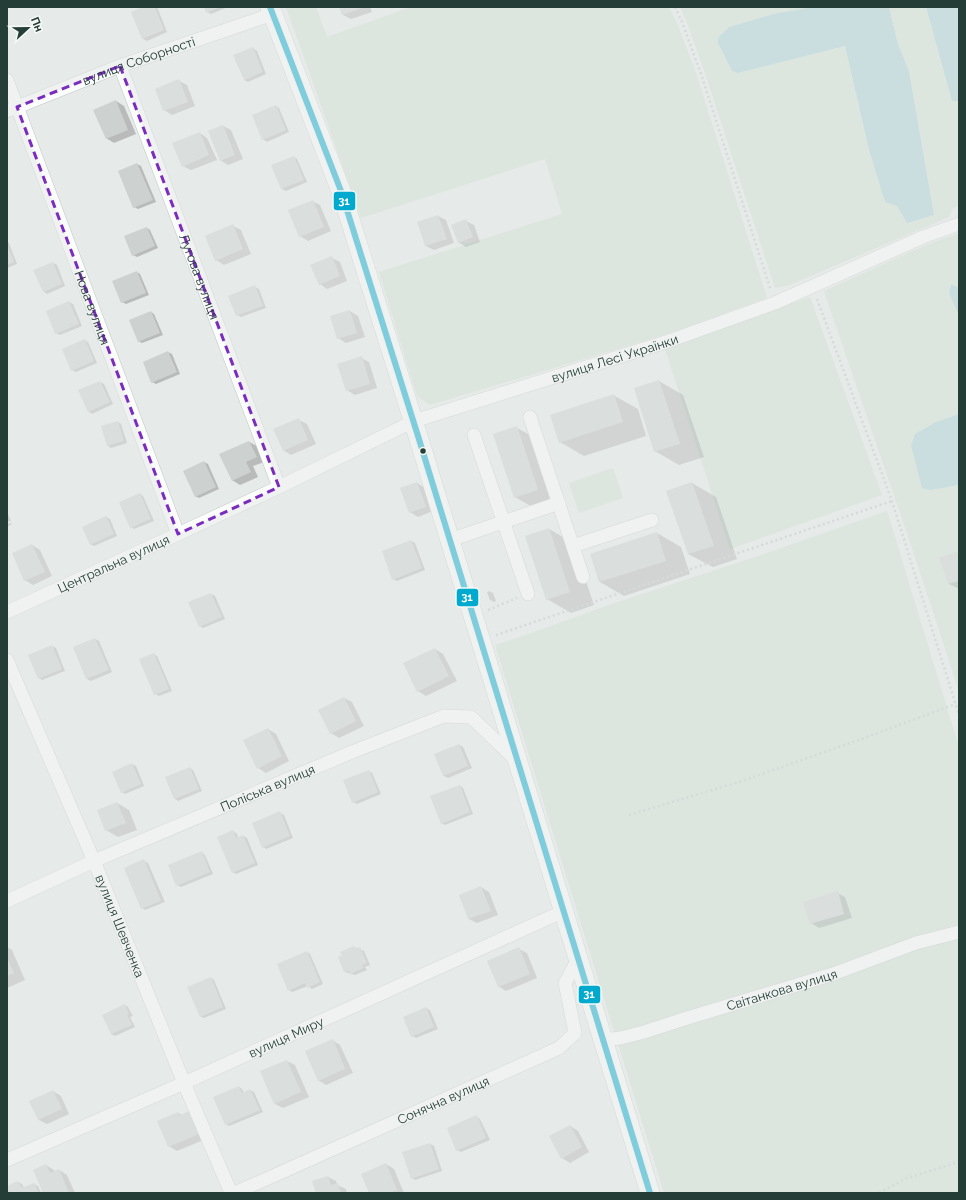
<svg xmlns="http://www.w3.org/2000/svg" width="966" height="1200" viewBox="0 0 966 1200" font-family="Raleway,sans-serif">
<rect width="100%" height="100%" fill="#e6eae8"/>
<g fill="#d0e2d5">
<path d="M286 7H316L327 37 411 7H669L677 23 697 76 767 298 664 335 430 405 417 396 379 272 562 214 545 159 361 218Z"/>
<path d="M680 7H813L773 14 729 27 738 73 845 46 869 150 885 202 934 215 909 71 898 44 889 7H926L952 101H959V206L953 208 949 217 790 285 775 288 705 73 686 20Z"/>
<path d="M959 233V288L951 284 949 293 959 316V414L936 422 931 490 959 485V691L913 551 824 291 926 245Z"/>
<path d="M810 297 882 495 730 549 665 349Z"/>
<path d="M613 468 623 498 579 513 569 483Z"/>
<path d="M887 511 959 747V1193H664L495 645 523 636 606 606 770 552Z"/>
</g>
<g fill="#a9cfd5">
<path d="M813 7H889L898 44 909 71 934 215 907 223 897 206 885 202 869 150 845 46 738 73 732 71 718 43V38L729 27 773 14Z"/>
<path d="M926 7H959V101H952Z"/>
<path d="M951 284 959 288V316L949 293Z"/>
<path d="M959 414V485L931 490 922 488 911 445 915 434 936 422Z"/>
</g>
<g fill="#0003">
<path d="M145 7H157L167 32 147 41 143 39 132 12Z"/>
<path d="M205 7H228L211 14 207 12Z"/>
<path d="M340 7H370L372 12 351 19 343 15Z"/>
<path d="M253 48 257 51 266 74 248 82 244 80Z"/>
<path d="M179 81 187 85 195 106 172 115 164 110Z"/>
<path d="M116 101 124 106 136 134 114 143 106 138Z"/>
<path d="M276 106 279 108 289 132 267 142 263 139 253 116Z"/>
<path d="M223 126 231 130 243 159 228 165 220 160 209 131Z"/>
<path d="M200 133 207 138 217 160 191 170 183 166Z"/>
<path d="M294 157 297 159 307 182 286 191 282 189 273 166Z"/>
<path d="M137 164 141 166 156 202 138 209 134 207 119 171Z"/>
<path d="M312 201 320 205 331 231 308 241 300 236Z"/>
<path d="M438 216 446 220 454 243 434 250 426 246 418 223Z"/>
<path d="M466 221 474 225 480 242 466 247 458 242Z"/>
<path d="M233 226 241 230 251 254 224 265 216 260Z"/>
<path d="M147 228 150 230 158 248 137 257 133 255Z"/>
<path d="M7 242 9 243 17 264 7 268Z"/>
<path d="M332 258 340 262 347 281 327 289 320 284Z"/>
<path d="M53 263 57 265 65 286 47 294 44 292Z"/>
<path d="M137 272 140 274 149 295 126 304 122 302Z"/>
<path d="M255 287 259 289 266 308 241 317 237 315Z"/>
<path d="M69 302 73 304 82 326 60 335 56 333Z"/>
<path d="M350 311 358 316 365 337 346 343 338 338Z"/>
<path d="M151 312 154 314 163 335 142 343 138 341Z"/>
<path d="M84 340 88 342 97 363 76 372 72 370Z"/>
<path d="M168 352 172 354 180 374 156 384 152 382Z"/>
<path d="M361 358 369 362 377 388 355 395 347 390Z"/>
<path d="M659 381 683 395 704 457 679 465 655 451Z"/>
<path d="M100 382 104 384 113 404 92 414 88 411Z"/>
<path d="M613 395 638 409 646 436 584 456 560 442Z"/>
<path d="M299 420 307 424 316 444 291 455 283 450Z"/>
<path d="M118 422 121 424 127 443 111 448 108 446Z"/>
<path d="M517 428 541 441 562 503 539 511 515 497Z"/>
<path d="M249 442 257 446 264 462 253 466 258 477 240 485 232 480Z"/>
<path d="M204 462 208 464 219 489 199 498 195 496Z"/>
<path d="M417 483 425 488 433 511 418 517 410 512Z"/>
<path d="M692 483 716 497 737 559 713 567 688 554Z"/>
<path d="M140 494 143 496 154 521 134 529 131 527Z"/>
<path d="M7 512 11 521 7 522Z"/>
<path d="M106 517 110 519 117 536 94 546 90 544Z"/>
<path d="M11 523 12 524 7 527V524Z"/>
<path d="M549 529 573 543 594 605 571 613 547 599Z"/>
<path d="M657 533 681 547 690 574 624 596 600 582 591 554Z"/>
<path d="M411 541 415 543 425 570 397 581 393 579Z"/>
<path d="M32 545 40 550 52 576 33 585 25 580Z"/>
<path d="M959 552V588H957L949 584Z"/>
<path d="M489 591 493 593 496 601 494 602 490 600 487 592Z"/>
<path d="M211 594 215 596 225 619 203 628 200 626Z"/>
<path d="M95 639 99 641 112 672 91 681 87 679 74 648Z"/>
<path d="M52 646 56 648 65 671 42 680 39 678Z"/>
<path d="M435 649 443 654 457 681 426 696 418 691Z"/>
<path d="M154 654 157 656 172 691 159 696 155 694Z"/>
<path d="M344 698 352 702 364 726 339 738 331 733Z"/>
<path d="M268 729 276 734 289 761 266 773 258 768Z"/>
<path d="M459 745 463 747 472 768 448 778 444 776 435 755Z"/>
<path d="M132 764 136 766 144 786 125 794 122 792Z"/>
<path d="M190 768 193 770 202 791 178 801 175 799Z"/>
<path d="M369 771 372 773 381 794 357 804 353 802Z"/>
<path d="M460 786 463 788 473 814 445 825 441 823Z"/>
<path d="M117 803 129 810 137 830 118 837 106 830Z"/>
<path d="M280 813 284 815 293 838 266 849 263 847Z"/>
<path d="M233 831 237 834 238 838 243 836 247 838 258 865 236 874 233 872Z"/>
<path d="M202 852 205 855 213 874 181 887 177 885Z"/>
<path d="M144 861 148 863 165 902 145 910 142 908Z"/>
<path d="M481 887 489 892 498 915 477 923 469 919 460 895Z"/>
<path d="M837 893 845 897 852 918 819 928 811 923Z"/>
<path d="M7 947 12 950 25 980 7 988Z"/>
<path d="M354 947 364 951 370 965 365 967 367 970 355 975 345 972Z"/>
<path d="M519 949 527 953 537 978 506 991 498 986Z"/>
<path d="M307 952 310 954 323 984 312 989 308 986 292 992 289 990Z"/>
<path d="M211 978 214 980 226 1009 204 1018 200 1016Z"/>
<path d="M125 1005 128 1007 133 1016 130 1017 135 1027 115 1036 111 1034Z"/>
<path d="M426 1008 430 1010 438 1029 416 1038 412 1036Z"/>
<path d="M332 1040 340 1045 353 1073 326 1085 318 1080Z"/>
<path d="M287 1061 295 1065 309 1097 283 1108 275 1104Z"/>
<path d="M239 1087 242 1089 244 1093 250 1090 254 1092 263 1112 229 1126 226 1124Z"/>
<path d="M53 1091 61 1096 69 1114 47 1124 39 1120 30 1102Z"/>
<path d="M178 1113 182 1115 206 1139 177 1151 169 1146Z"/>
<path d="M477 1117 480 1119 490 1140 461 1152 457 1150Z"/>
<path d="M570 1126 578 1131 589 1152 570 1163 562 1158Z"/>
<path d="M430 1144 434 1146 442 1171 415 1180 412 1178Z"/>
<path d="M386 1164 394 1169 404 1193H370Z"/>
<path d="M46 1165 54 1170 55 1172 59 1170 67 1175 75 1193H44Z"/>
<path d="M328 1177 336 1181 337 1185 346 1189 347 1193H317Z"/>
<path d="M18 1182 22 1184 24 1188 34 1184 38 1186 41 1193H7V1187Z"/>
</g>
<g fill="#cdd1cf">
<path d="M143 7H155L164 30 142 39 131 12Z"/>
<path d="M204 7H220L206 13Z"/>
<path d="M339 7H365L342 15Z"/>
<path d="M253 47 263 72 244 80 233 55Z"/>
<path d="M179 79 188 102 163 111 155 89Z"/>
<path d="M116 100 128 130 106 139 93 110Z"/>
<path d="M276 105 286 130 262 140 252 115Z"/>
<path d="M223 125 235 155 220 161 208 131Z"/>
<path d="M200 132 209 155 182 167 172 143Z"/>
<path d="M294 156 304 180 281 189 271 165Z"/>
<path d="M137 163 153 200 133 208 118 171Z"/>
<path d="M313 200 324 227 299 237 288 210Z"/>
<path d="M438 215 447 239 425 246 417 222Z"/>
<path d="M466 219 473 237 458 243 451 225Z"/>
<path d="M233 224 243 249 215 261 205 236Z"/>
<path d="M147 227 155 246 132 256 124 236Z"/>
<path d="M7 244 14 262 7 265Z"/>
<path d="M332 256 340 276 319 285 310 265Z"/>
<path d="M53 262 62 284 43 292 33 270Z"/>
<path d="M137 271 146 293 121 303 112 281Z"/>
<path d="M255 285 263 306 236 316 228 296Z"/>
<path d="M69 301 79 324 55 334 46 311Z"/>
<path d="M350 310 357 333 337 339 330 316Z"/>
<path d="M151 311 160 333 138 342 129 320Z"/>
<path d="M85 339 94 361 71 371 62 349Z"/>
<path d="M168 351 177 372 151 383 143 362Z"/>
<path d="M362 356 370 384 346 391 337 364Z"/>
<path d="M659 380 680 444 654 452 634 388Z"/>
<path d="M100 381 110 402 88 412 78 390Z"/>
<path d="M614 394 623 422 559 443 550 415Z"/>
<path d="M299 418 308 440 283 451 273 429Z"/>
<path d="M118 421 124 441 107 446 101 426Z"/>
<path d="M517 426 538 490 514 498 493 434Z"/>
<path d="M249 441 257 457 246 462 251 472 232 481 219 454Z"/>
<path d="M204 461 216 487 195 497 183 471Z"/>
<path d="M417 482 426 507 409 513 400 488Z"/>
<path d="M692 482 714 546 688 554 666 491Z"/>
<path d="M140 493 151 519 130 528 119 502Z"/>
<path d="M106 516 114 534 90 545 82 527Z"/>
<path d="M549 528 570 592 546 600 525 536Z"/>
<path d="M657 532 666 561 599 582 590 554Z"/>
<path d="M411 540 422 568 392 580 382 551Z"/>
<path d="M32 544 45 572 24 581 12 553Z"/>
<path d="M959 551V581L948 584 939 558Z"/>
<path d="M211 593 222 617 199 627 188 602Z"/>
<path d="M95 638 109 670 86 679 73 647Z"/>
<path d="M52 645 62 669 38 679 28 655Z"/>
<path d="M435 648 449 676 417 692 403 663Z"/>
<path d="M154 653 169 689 154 695 139 659Z"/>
<path d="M344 697 356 721 330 734 318 710Z"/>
<path d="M268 728 282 756 257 769 243 740Z"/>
<path d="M459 744 468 766 443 776 434 754Z"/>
<path d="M132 763 141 784 121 793 112 772Z"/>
<path d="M190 767 199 789 174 799 165 777Z"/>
<path d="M369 770 378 792 352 803 343 780Z"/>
<path d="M460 785 470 812 441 824 430 796Z"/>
<path d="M117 802 126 823 105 831 97 810Z"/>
<path d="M280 811 290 836 262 848 252 823Z"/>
<path d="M233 830 236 838 243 835 255 863 232 873 217 837Z"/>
<path d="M202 851 210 872 176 886 168 865Z"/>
<path d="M144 859 161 901 141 909 124 868Z"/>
<path d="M481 886 491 911 468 919 459 895Z"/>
<path d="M838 891 844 914 810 924 803 902Z"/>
<path d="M354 946 356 949 360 947 367 963 362 965 364 968 350 974 349 971 344 972 338 957 342 955 340 952Z"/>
<path d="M519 947 530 974 498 987 487 961Z"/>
<path d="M307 951 320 982 307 988 305 983 288 991 277 964Z"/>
<path d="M7 958 14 973 7 976Z"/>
<path d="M211 977 223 1007 200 1017 187 987Z"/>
<path d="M125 1004 129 1014 127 1015 132 1025 111 1034 102 1015Z"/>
<path d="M426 1007 434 1027 411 1037 403 1017Z"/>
<path d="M333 1039 345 1069 318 1081 305 1051Z"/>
<path d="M287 1060 301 1092 274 1104 260 1071Z"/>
<path d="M239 1086 242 1093 250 1089 260 1110 225 1125 213 1097Z"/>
<path d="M53 1090 62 1109 38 1120 29 1101Z"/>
<path d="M189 1111 199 1134 168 1147 157 1121 178 1112 179 1116Z"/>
<path d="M477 1115 486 1138 456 1151 447 1128Z"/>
<path d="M570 1125 582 1147 561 1159 549 1136Z"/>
<path d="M430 1143 439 1169 411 1179 402 1152Z"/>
<path d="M386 1163 397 1190 389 1193H369L361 1174Z"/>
<path d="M46 1164 50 1173 59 1169 69 1193H43L33 1170Z"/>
<path d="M328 1176 331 1185 338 1183 341 1193H316L312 1181Z"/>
<path d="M18 1181 22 1188 34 1183 39 1193H7V1186Z"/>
</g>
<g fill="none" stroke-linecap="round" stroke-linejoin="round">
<g stroke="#c3c7c5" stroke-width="14">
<g id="street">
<path id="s1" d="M120 66 279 487"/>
<path id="s2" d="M7 80 178 534"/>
<path id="s3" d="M7 111 120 66 273 14"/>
<path d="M530 417 583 577"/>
<path d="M474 435 528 594"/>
<path d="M450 540 559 503"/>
<path d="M573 546 652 520"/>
<path id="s4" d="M7 612 178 534 279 487 414 421 666 342 775 303 923 237 959 224"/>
<path id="s5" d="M7 660 94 861 184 1083 231 1193"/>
<path id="s6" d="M7 901 94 861 352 752 444 716 471 717 516 760"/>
<path id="s7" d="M603 1040 621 1038 644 1032 684 1019 833 974 916 943 959 932"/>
<path id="s8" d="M7 1160 184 1083 564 911"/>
<path id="s9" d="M235 1193 559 1048 575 1033 565 983 578 959"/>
</g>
</g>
<g stroke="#c2c8c5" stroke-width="20">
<path id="secondary" d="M270 7 341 191 418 436 650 1193"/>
</g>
<g stroke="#c2cac6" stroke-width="2.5" stroke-dasharray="2 3" stroke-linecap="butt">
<path d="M675 7 682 22 701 74 771 291"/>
<path d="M817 299 892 501 959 715"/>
<path d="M488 610 517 598"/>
<path d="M496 635 892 501"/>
<path d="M629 815 742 781 856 741 956 704"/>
<path d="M879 1193 907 1178 959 1162"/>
</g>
<use href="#street" stroke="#fbfcfc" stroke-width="13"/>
<use href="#secondary" stroke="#fbfcfc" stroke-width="19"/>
<g stroke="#f4f9f6" stroke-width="9">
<path id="bus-1" d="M270 7 341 191 418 436 650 1193"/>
</g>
<use href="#bus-1" stroke="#00a9ce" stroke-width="6"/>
</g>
<path d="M0 0H966V1200H0ZM120 66 279 487 178 534 17 107Z" fill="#e6eae8" fill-opacity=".55" fill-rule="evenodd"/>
<path fill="none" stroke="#7b2cbf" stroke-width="3" stroke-dasharray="8 5" stroke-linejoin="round" d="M120 66 279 487 178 534 17 107Z"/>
<circle fill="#243d36" stroke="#f4f9f6" stroke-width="1.5" cx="423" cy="451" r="3.5"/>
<g text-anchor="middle" stroke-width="3" stroke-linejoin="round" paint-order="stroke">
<g font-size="13" fill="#243d36" stroke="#f4f9f6">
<text dy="5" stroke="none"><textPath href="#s3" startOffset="141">вулиця Соборності</textPath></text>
<text dy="5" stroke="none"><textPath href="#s1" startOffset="225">Лугова вулиця</textPath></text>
<text dy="5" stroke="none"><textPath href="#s2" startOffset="243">Нова вулиця</textPath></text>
<text dy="5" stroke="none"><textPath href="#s4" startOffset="660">вулиця Лесі Українки</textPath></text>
<text dy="5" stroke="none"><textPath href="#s4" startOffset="117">Центральна вулиця</textPath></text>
<text dy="5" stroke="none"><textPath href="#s6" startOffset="284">Поліська вулиця</textPath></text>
<text dy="5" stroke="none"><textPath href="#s5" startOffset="289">вулиця Шевченка</textPath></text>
<text dy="5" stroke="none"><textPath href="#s7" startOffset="186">Світанкова вулиця</textPath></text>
<text dy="5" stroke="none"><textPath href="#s8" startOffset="305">вулиця Миру</textPath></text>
<text dy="5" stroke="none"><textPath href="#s9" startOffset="228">Сонячна вулиця</textPath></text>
</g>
</g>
<g stroke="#f4f9f6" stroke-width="1.5">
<rect x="333" y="191" width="23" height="20" rx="4" fill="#00a9ce"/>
<rect x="456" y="588" width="23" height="19" rx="4" fill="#00a9ce"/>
<rect x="578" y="985" width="23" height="19" rx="4" fill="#00a9ce"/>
</g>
<g font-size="11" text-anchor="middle" font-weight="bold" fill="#fff">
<text x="344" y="205">31</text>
<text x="467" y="601">31</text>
<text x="589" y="998">31</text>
</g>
<rect width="966" height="1200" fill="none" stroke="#243d36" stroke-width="16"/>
<g transform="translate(28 28) rotate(68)" stroke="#f4f9f6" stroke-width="3" paint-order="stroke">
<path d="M0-3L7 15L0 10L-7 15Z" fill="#243d36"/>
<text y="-6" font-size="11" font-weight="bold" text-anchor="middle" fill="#243d36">Пн</text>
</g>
</svg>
